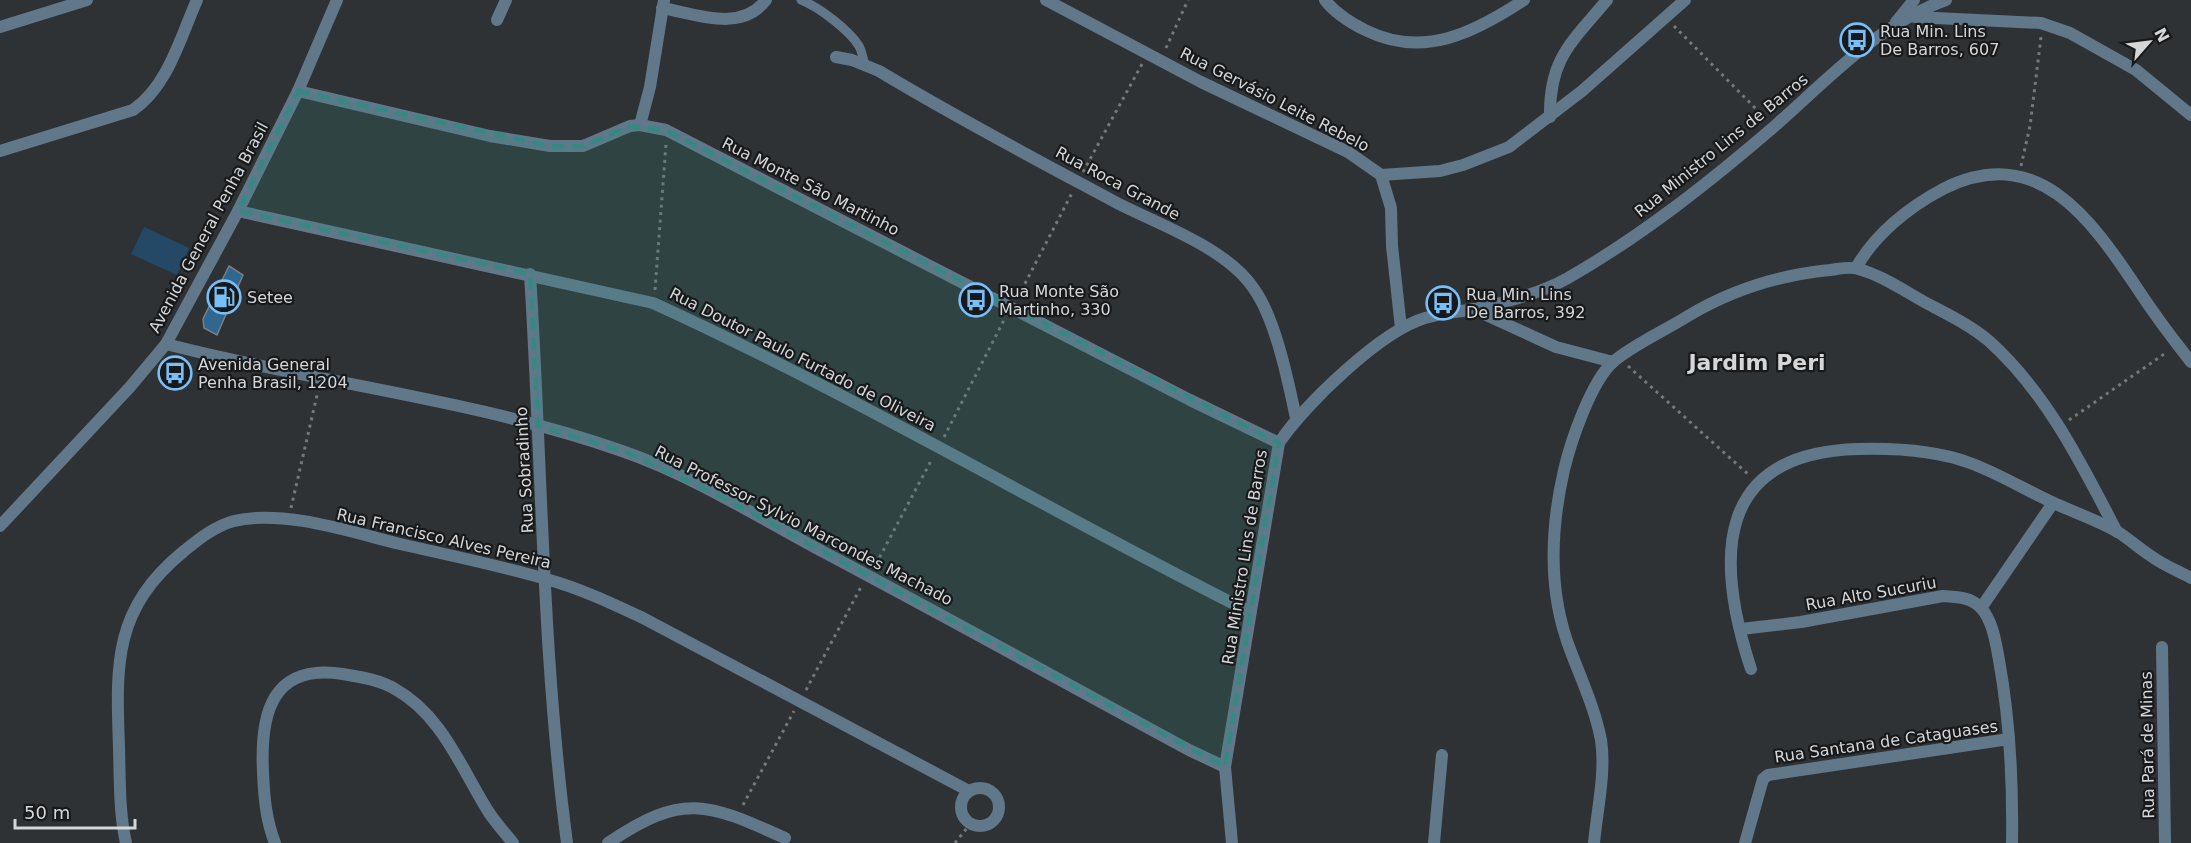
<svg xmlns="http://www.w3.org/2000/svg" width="2191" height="843" viewBox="0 0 2191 843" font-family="'DejaVu Sans',sans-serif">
<rect width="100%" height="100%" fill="#2f3234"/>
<path fill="#234967" d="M144 227 189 248 177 275 131 254Z"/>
<path fill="#306790" stroke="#7b7f82" stroke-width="1.5" d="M229 266 243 275 217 335 204 328 203 319Z"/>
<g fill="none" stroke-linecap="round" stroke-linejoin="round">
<g stroke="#757779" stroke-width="3" stroke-dasharray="3 4.5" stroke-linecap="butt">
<path d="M1674 26 1764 117"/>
<path d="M1166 48 1188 0"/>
<path d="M2021 166 2030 126 2041 37"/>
<path d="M1083 172 1142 64"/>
<path d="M655 290 666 144"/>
<path d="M1018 297 1072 193"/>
<path d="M1628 366 1750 476"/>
<path d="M2069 420 2167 352"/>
<path d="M944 437 1004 320"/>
<path d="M291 508 318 391"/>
<path d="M876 564 932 459"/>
<path d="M806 690 861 587"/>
<path d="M743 805 794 711"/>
<path d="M955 843 971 823"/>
</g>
<path stroke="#61788a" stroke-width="9" d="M801 0C819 7 849 30 859 46 862 51 863 59 865 65"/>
<g stroke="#61788a" stroke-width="12">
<path d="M1046 0 1201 82 1348 152 1381 175 1391 208 1392 246 1401 328"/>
<path d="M1325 0C1335 13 1351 23 1365 30 1423 59 1474 33 1524 0"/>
<path d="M662 8C696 14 741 33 766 0"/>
<path d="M1915 17 2041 23 2070 33 2136 70 2191 115"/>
<path d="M497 20 506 0"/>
<path d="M1896 22 1914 0"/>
<path d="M0 27 87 0"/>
<path d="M836 57 852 60 879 71C957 118 1037 160 1117 203 1160 225 1227 248 1254 289 1276 320 1288 381 1296 418"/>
<path d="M298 91 490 136 550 146H583L630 126 640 125 666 130 1190 400 1279 443"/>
<path d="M1550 117C1549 58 1572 42 1607 0"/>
<path d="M640 125 650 87 664 0"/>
<path d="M0 151 133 110C168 86 180 38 197 0"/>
<path d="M1381 175 1440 171 1463 165 1509 147 1582 91 1685 0"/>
<path d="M238 211 653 303C857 396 1050 512 1250 612"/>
<path d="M1856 268C1875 234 1909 207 1943 189 2037 141 2091 219 2137 288 2154 314 2172 338 2191 362"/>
<path d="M530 274C542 464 542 655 567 843"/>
<path d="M1473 309 1556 347 1613 362"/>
<path d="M166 344C316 383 474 399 622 451 689 474 753 514 816 548 941 614 1065 683 1189 750L1225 767"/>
<path d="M1981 608 2053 503"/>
<path d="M1741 629 1801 622 1943 596C1957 597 1971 597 1981 608 1993 621 1996 644 1999 660 2010 721 2013 781 2012 843"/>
<path d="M2162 647 2165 843"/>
<path d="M1751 669C1715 559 1714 453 1858 449 1895 448 1935 450 1970 463 2000 474 2027 491 2056 504 2076 513 2099 521 2118 532 2129 539 2140 549 2151 556 2163 565 2178 571 2191 578"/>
<circle cx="980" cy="807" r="19"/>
<path d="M126 843C119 812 120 780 119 748 116 664 113 609 184 551 199 539 215 526 234 521 283 509 351 532 400 544 448 555 498 565 546 579 579 588 611 603 643 618L969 791"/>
<path d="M275 843C266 820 264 797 263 772 260 713 272 663 343 674 361 677 380 680 395 689 442 715 461 768 488 811 495 822 505 833 513 843"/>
<path d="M608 843C683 792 707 803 785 838"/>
<path d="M1232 843 1225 767 1279 443C1305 404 1381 331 1425 318 1442 313 1458 312 1474 309 1507 302 1539 294 1568 278 1643 235 1711 181 1776 125 1828 79 1880 23 1946 0"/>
<path d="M1434 843 1442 755"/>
<path d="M1594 843C1597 810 1606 773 1601 740 1595 709 1582 681 1571 652 1548 594 1550 531 1564 470 1571 441 1591 381 1614 361 1636 343 1664 331 1688 316 1733 289 1779 275 1830 270 1838 269 1850 266 1858 269 1882 275 1909 294 1930 305 1951 316 1971 326 1989 341 2047 393 2082 465 2117 532"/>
<path d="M1745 843 1763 779 1768 775 2009 739"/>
</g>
<path stroke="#61788a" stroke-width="12" d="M0 526 130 387 166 344 238 211 298 91 337 0"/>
</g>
<path fill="#368983" fill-opacity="0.2" stroke="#368983" stroke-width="4.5" stroke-dasharray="12 8" stroke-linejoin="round" d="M298 91 550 146H583L630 126 666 130 1279 443 1225 767 723 498 625 452 538 426 530 274 238 211Z"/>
<defs>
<g id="bus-ring" transform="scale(1.725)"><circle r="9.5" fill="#18191b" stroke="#78bff7" stroke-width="1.5"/><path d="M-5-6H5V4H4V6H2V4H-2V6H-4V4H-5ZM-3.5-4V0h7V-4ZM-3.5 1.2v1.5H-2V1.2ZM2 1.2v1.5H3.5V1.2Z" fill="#78bff7"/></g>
<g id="fuel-ring" transform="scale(1.725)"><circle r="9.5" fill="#18191b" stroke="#78bff7" stroke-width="1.5"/><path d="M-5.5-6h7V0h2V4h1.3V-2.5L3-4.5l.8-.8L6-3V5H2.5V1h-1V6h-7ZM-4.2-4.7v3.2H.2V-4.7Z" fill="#78bff7"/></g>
</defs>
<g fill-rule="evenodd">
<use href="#bus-ring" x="1857" y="40"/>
<use href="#fuel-ring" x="224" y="297"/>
<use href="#bus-ring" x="976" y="300"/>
<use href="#bus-ring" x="1443" y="303"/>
<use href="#bus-ring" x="175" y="373"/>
</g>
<g text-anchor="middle" stroke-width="4.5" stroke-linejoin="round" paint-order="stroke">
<g font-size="16" fill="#d4d6d8" stroke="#18191b" text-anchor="start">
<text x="1880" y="37">Rua Min. Lins<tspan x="1880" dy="18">De Barros, 607</tspan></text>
<text x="999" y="297">Rua Monte São<tspan x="999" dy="18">Martinho, 330</tspan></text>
<text x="1466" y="300">Rua Min. Lins<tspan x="1466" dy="18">De Barros, 392</tspan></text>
<text x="247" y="303">Setee</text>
<text x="198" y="370">Avenida General<tspan x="198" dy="18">Penha Brasil, 1204</tspan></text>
</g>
<g font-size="16" fill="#d4d6d8" stroke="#18191b">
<text transform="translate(1275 99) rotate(27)" y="6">Rua Gervásio Leite Rebelo</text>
<text transform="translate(1721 145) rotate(-39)" y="6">Rua Ministro Lins de Barros</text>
<text transform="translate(1118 183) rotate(28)" y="6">Rua Roca Grande</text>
<text transform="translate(811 186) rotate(27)" y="6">Rua Monte São Martinho</text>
<text transform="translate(208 227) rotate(-62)" y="6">Avenida General Penha Brasil</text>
<text transform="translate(803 359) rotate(27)" y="6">Rua Doutor Paulo Furtado de Oliveira</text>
<text transform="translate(524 470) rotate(-93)" y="6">Rua Sobradinho</text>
<text transform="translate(804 525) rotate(27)" y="6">Rua Professor Sylvio Marcondes Machado</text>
<text transform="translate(444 538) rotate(13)" y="6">Rua Francisco Alves Pereira</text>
<text transform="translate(1244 557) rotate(-81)" y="6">Rua Ministro Lins de Barros</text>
<text transform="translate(1871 593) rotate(-10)" y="6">Rua Alto Sucuriu</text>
<text transform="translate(1886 741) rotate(-8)" y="6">Rua Santana de Cataguases</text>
<text transform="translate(2147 745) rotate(-91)" y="6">Rua Pará de Minas</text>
</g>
<g font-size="22" font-weight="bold" fill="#d4d6d8" stroke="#18191b">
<text x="1757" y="370">Jardim Peri</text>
</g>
</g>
<g transform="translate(2149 42) rotate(62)" stroke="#18191b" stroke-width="4.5" paint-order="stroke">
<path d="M0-4.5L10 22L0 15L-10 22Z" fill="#d4d6d8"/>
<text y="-9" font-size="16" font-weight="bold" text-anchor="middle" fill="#d4d6d8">N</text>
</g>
<path d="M15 819v9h120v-9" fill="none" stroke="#d4d6d8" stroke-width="3"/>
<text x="24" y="819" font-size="18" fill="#d4d6d8" stroke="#18191b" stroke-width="4.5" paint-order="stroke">50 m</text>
</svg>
